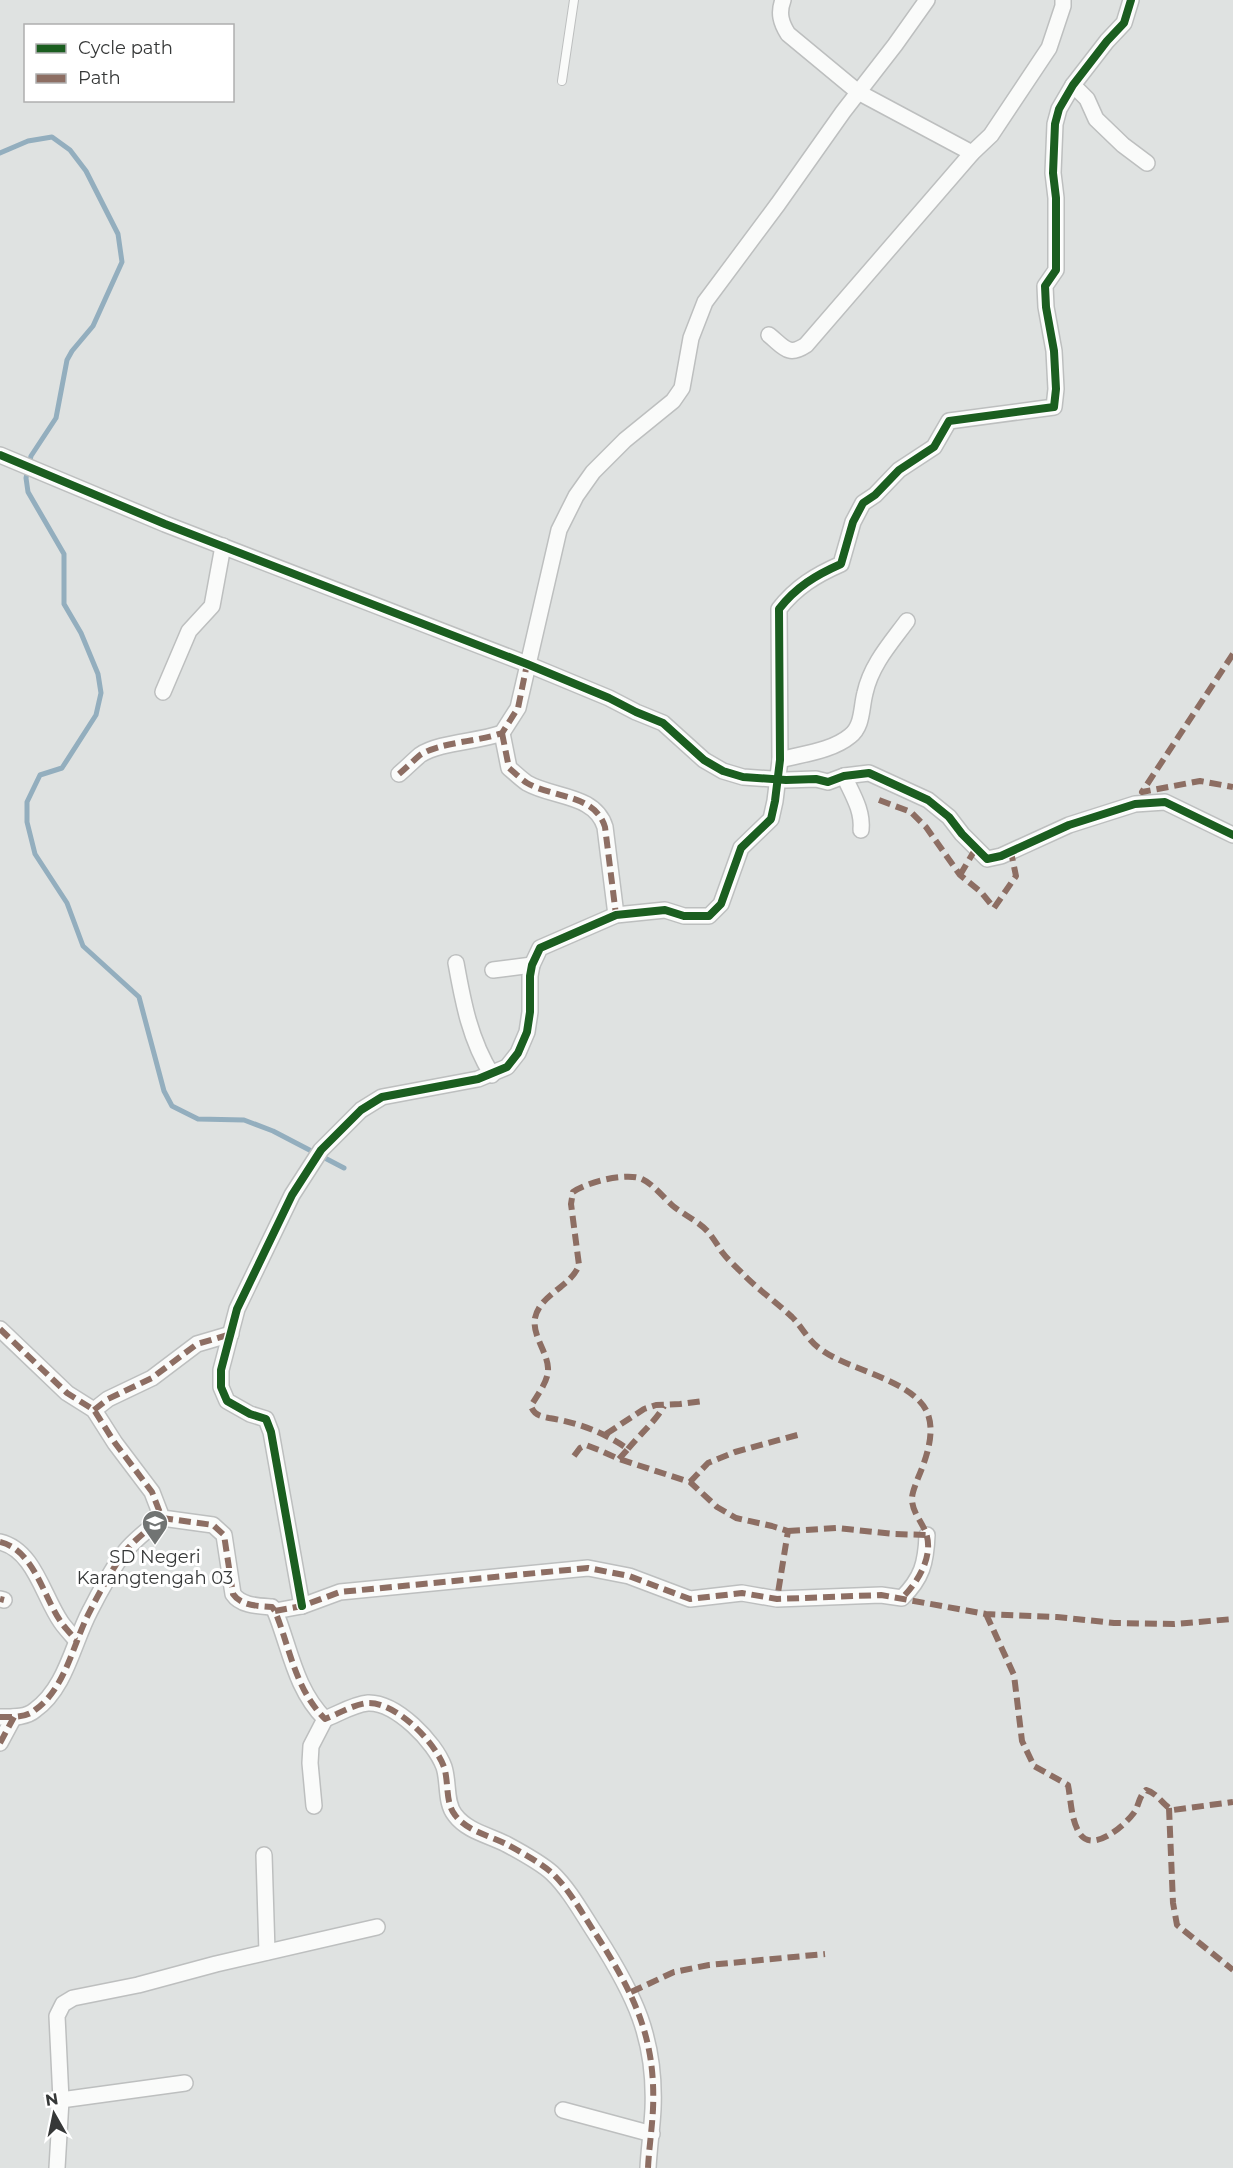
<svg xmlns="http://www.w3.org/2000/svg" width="1233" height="2168" viewBox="0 0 1233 2168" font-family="Montserrat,sans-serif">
<rect width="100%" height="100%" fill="#dfe2e1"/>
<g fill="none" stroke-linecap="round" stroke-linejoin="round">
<path stroke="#93aebe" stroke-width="5" d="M0 153 28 141 52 137 70 150 86 171 118 234 122 262 93 326 72 351 67 360 56 418 31 456 26 478 28 492 64 554V604L81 633 98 674 101 693 96 715 62 768 40 775 27 802V822L35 854 67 903 83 946 139 997 164 1091 172 1106 198 1119 244 1120 273 1131 344 1168"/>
<g stroke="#bdbfbf" stroke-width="10">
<path id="service" d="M562 81 574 0"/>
</g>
<g stroke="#bdbfbf" stroke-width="18">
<g id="minor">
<path d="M783 0C778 13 781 23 788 34L858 92 972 153"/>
<path d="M1073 85 1087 99 1096 119 1123 145 1147 163"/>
<path d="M769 335C784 347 788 357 806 345L972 153 991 135 1049 48 1063 6V0"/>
<path d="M0 455 165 524 527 664 609 698 636 712 663 723 704 760 723 771 743 777 786 780 816 779 828 782 844 776 869 773 928 800 949 817 962 834 987 859 1001 856 1069 825 1135 804 1165 802 1233 835"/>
<path d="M163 692 189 631 212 606 223 546"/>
<path d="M502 733 509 768C515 773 521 779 527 783 553 798 595 794 605 827L616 915"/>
<path d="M780 760C802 754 832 751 850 736 863 726 861 708 865 693 871 665 890 644 907 621"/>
<path d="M399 774C406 768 413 761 420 755 440 742 477 742 502 733L518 708 559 530 576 496 593 472 625 440 673 401 682 388 691 338 705 302 778 204 843 112 895 45 927 0"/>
<path d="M844 776C852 794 863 810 861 830"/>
<path d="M456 963C463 1002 470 1040 492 1075"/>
<path d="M493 970 532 965"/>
<path d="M0 1329 67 1393 94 1410 115 1443 152 1492 162 1518 213 1525 224 1535 233 1594C241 1606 259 1606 272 1607L275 1611C290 1648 295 1689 325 1719 338 1714 354 1704 368 1703 396 1702 435 1742 444 1767 449 1782 445 1803 455 1815 467 1831 488 1835 506 1844 519 1851 541 1863 552 1873 570 1890 583 1915 597 1936 634 1994 656 2038 653 2109 652 2129 649 2148 648 2168"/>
<path d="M94 1410 108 1399 152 1378 197 1344 231 1334"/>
<path d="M0 1542C34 1550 43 1596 61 1622 65 1628 71 1634 76 1640"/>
<path d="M0 1599 4 1600"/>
<path d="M302 1606 271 1432 266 1419 250 1414 227 1401 221 1387V1370L237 1309 292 1195 321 1150 361 1110 382 1097 478 1079 507 1067 518 1053 527 1032 530 1012V976L532 965 540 948 616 915 665 910 684 916H709L721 904 741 848 771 819 775 801 780 760 779 609C796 587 816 575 841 564L853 522 863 503 875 495 899 470 934 447 949 421 1054 407 1056 389 1054 351 1046 307 1045 286 1056 270V198L1053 173 1055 124 1059 109 1073 85 1107 41 1124 23 1131 0"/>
<path d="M275 1611 302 1606 340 1592 588 1568 629 1576 690 1599 742 1593 777 1599 881 1595 902 1598C922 1578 926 1563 927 1535"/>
<path d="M0 1717C12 1717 26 1718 35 1710 66 1688 73 1643 90 1611 98 1595 117 1560 128 1548 138 1537 151 1527 162 1518"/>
<path d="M0 1743 14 1717"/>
<path d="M314 1806 310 1763 311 1746 325 1719"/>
<path d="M264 1855 267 1952"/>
<path d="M61 2100 185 2083"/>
<path d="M563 2110 652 2134"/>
<path d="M57 2168 61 2100 57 2016 63 2004 73 1998 138 1985 216 1964 377 1927"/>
</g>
</g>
<use href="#service" stroke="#fafbfa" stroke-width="8"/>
<use href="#minor" stroke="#fafbfa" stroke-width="15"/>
<g stroke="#8d6e63" stroke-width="6" stroke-dasharray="12 6" stroke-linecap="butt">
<path d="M1233 654 1142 792 1200 781 1233 787"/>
<path d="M502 733 509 768C515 773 521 779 527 783 553 798 595 794 605 827L616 915"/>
<path d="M399 774C406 768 413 761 420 755 440 742 477 742 502 733L518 708 527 664"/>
<path d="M879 800 911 812 926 827 960 875 981 892 994 908 1016 876 1011 852"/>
<path d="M960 875 976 848"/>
<path d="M0 1329 67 1393 94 1410 115 1443 152 1492 162 1518 213 1525 224 1535 233 1594C241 1606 259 1606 272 1607L275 1611C290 1648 295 1689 325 1719 338 1714 354 1704 368 1703 396 1702 435 1742 444 1767 449 1782 445 1803 455 1815 467 1831 488 1835 506 1844 519 1851 541 1863 552 1873 570 1890 583 1915 597 1936 634 1994 656 2038 653 2109 652 2129 649 2148 648 2168"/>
<path d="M94 1410 108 1399 152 1378 197 1344 231 1334"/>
<path d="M606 1434 644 1409 656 1405 680 1404 703 1401"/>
<path d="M628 1449C639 1435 656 1421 664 1406"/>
<path d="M574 1456 580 1448 586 1445 599 1450 619 1459 690 1482 717 1507 736 1518 772 1526 788 1531 777 1599"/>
<path d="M619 1459 628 1449C603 1432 579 1423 549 1418 540 1416 534 1415 531 1406 537 1395 549 1381 548 1368 547 1351 532 1336 535 1318 540 1294 571 1287 579 1265L571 1204 573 1192C587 1182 627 1172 642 1179 653 1184 664 1198 673 1206 684 1215 700 1222 709 1233 714 1239 718 1246 722 1252 728 1260 737 1268 744 1275 759 1290 777 1303 792 1317 802 1327 808 1340 819 1348 846 1370 912 1379 927 1412 936 1432 926 1459 918 1478 916 1484 912 1492 912 1499 912 1512 922 1522 926 1533 934 1556 918 1582 902 1598"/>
<path d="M690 1482 708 1463 735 1452 801 1434"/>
<path d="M788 1531 837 1528 894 1534 927 1535"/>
<path d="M0 1542C34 1550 43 1596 61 1622 65 1628 71 1634 76 1640"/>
<path d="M0 1599 4 1600"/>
<path d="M275 1611 302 1606 340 1592 588 1568 629 1576 690 1599 742 1593 777 1599 881 1595 986 1614 1057 1617 1114 1623 1174 1624 1233 1619"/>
<path d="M986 1614 1014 1675 1022 1741 1034 1766 1068 1785C1071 1800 1071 1821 1080 1834 1093 1853 1124 1826 1133 1814 1139 1807 1138 1797 1146 1790 1158 1793 1163 1806 1173 1810L1233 1802"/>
<path d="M0 1717C12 1717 26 1718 35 1710 66 1688 73 1643 90 1611 98 1595 117 1560 128 1548 138 1537 151 1527 162 1518"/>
<path d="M0 1743 14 1717"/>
<path d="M1169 1808 1173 1903 1177 1925 1233 1970"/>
<path d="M631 1992 674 1972 709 1965 825 1954"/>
</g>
<g stroke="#fff" stroke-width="11">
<g id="cycleway">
<path d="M0 455 165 524 527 664 609 698 636 712 663 723 704 760 723 771 743 777 786 780 816 779 828 782 844 776 869 773 928 800 949 817 962 834 987 859 1001 856 1069 825 1135 804 1165 802 1233 835"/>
<path d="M302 1606 271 1432 266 1419 250 1414 227 1401 221 1387V1370L237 1309 292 1195 321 1150 361 1110 382 1097 478 1079 507 1067 518 1053 527 1032 530 1012V976L532 965 540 948 616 915 665 910 684 916H709L721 904 741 848 771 819 775 801 780 760 779 609C796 587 816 575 841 564L853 522 863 503 875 495 899 470 934 447 949 421 1054 407 1056 389 1054 351 1046 307 1045 286 1056 270V198L1053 173 1055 124 1059 109 1073 85 1107 41 1124 23 1131 0"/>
</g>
</g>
<use href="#cycleway" stroke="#1b5e20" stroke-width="8"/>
</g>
<defs>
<g id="school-pin" transform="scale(1.35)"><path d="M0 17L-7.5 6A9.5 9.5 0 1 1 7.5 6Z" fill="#717473" stroke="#fff"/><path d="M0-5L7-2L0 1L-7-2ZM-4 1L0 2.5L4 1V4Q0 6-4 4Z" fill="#fff"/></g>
</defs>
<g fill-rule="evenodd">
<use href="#school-pin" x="155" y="1523"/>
</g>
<g text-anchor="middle" stroke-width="6" stroke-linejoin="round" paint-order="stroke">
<g font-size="18" fill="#363838" stroke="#fff">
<text x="155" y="1563">SD Negeri<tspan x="155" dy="21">Karangtengah 03</tspan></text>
</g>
</g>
<rect x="24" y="24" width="210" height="78" fill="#ffffff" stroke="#afafaf" stroke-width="1.5"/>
<rect x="36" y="44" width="30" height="9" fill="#1b5e20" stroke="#afafaf" stroke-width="1.5"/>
<text x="78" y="54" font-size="18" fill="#363838">Cycle path</text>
<rect x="36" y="74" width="30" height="9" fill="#8d6e63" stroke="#afafaf" stroke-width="1.5"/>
<text x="78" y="84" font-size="18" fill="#363838">Path</text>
<g transform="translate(54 2114) rotate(351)" stroke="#ffffff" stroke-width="4.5" paint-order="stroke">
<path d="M0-4.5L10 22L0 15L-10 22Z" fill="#363838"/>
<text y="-9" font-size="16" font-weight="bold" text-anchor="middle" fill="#363838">N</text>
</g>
</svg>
